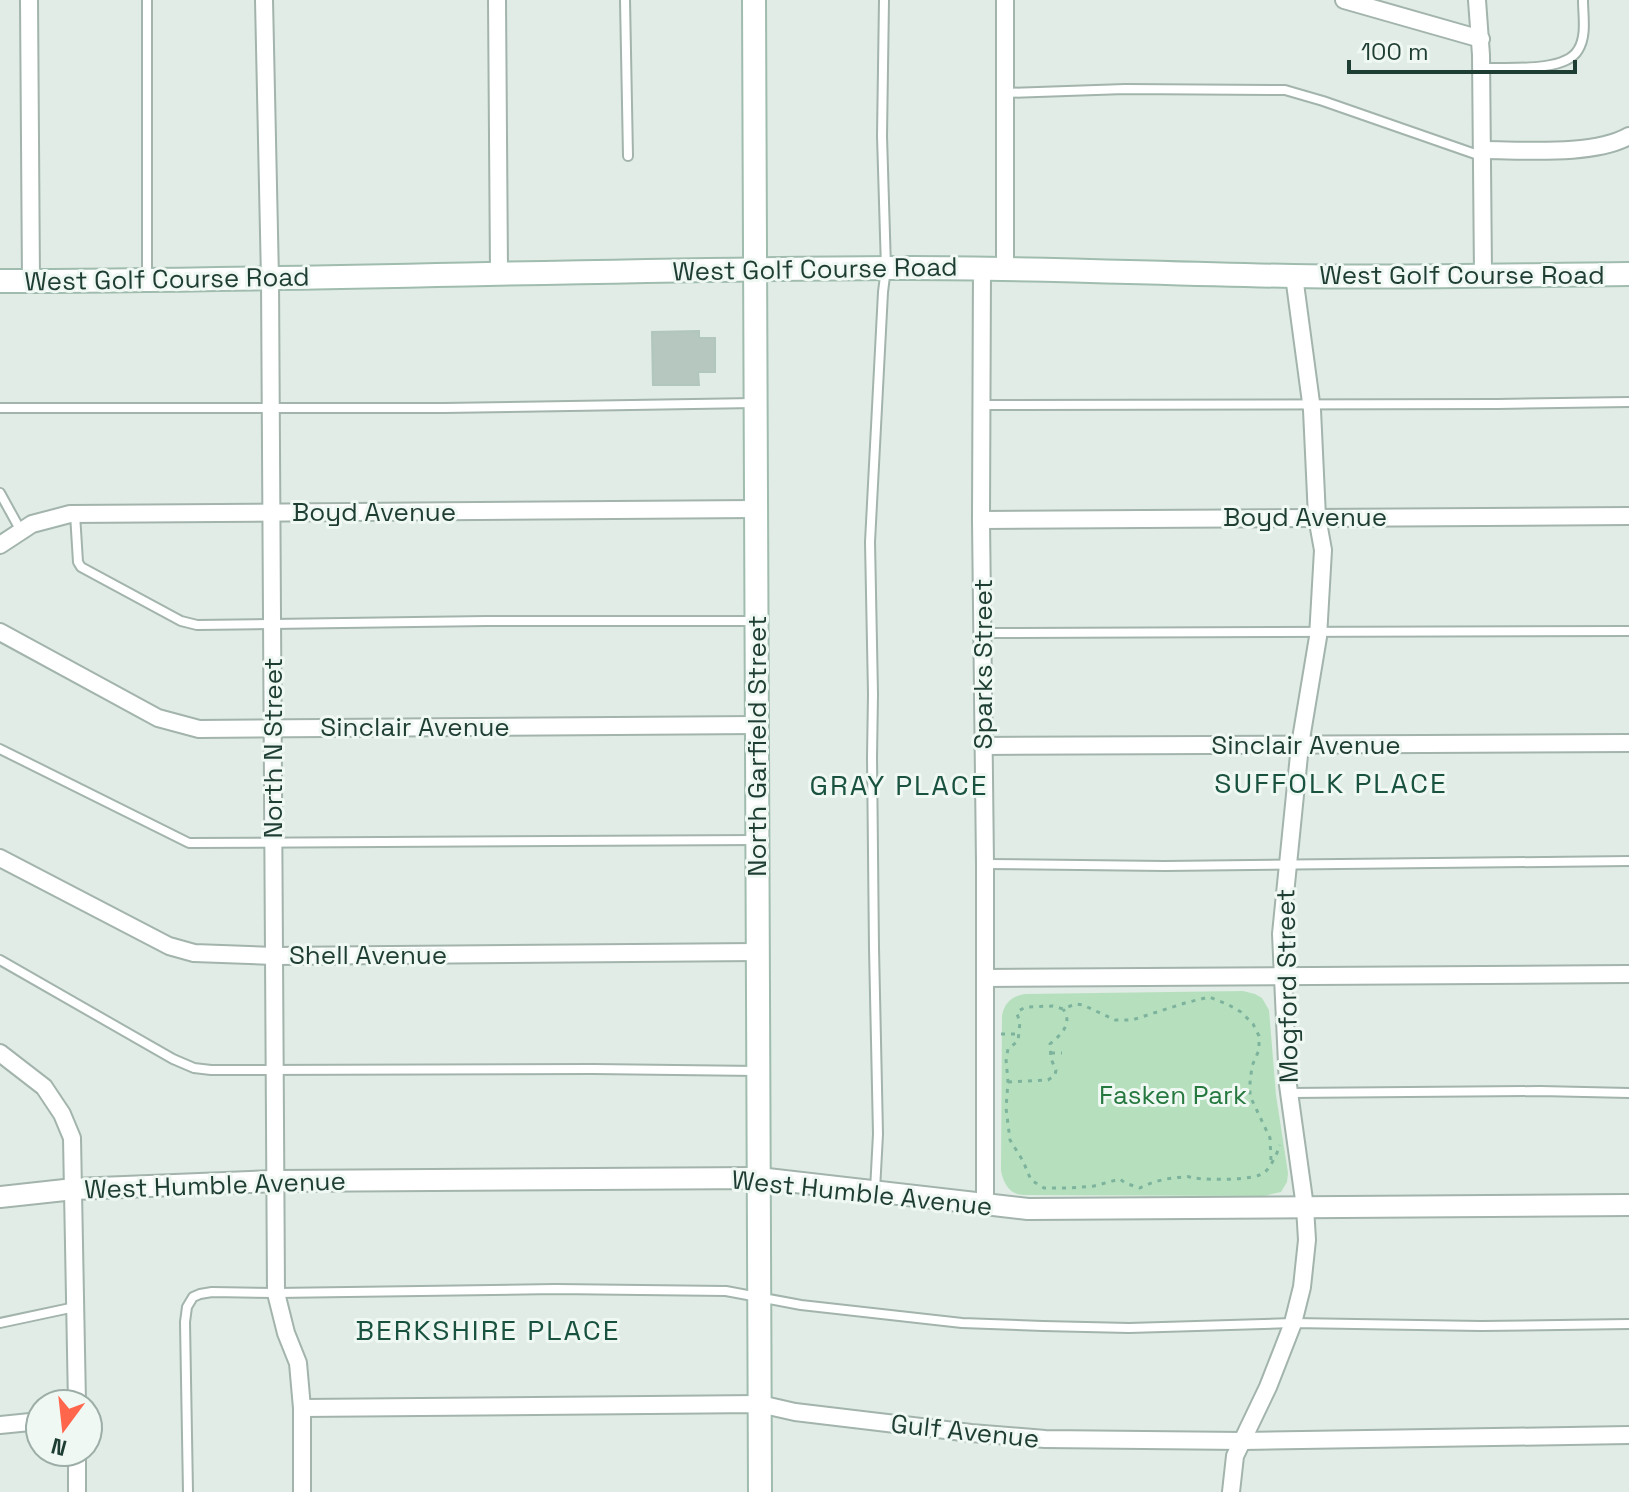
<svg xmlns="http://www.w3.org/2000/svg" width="1629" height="1492" viewBox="0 0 1629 1492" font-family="'Space Grotesk',sans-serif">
<rect width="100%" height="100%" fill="#e0ece5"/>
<path fill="#b6e0bd" d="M1243 991 1255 994 1262 998 1269 1010 1276 1095 1288 1173 1287 1182 1281 1192 1264 1196 1023 1195C1009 1194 1004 1184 1001 1171L1002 1016C1004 1003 1012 996 1025 994Z"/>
<path fill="#b5c7be" stroke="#b1c6bc" stroke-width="2" d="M699 331V338H715V372H698L699 385H653L652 332Z"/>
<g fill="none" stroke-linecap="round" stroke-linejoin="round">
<g stroke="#a2b4ac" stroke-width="12">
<g id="service">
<path d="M147 0V279"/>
<path d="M625 0 628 156"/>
<path d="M1481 68C1505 67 1565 73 1578 50 1587 36 1583 16 1583 0"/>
<path d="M1006 93 1125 89 1285 90 1323 101 1481 156"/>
<path d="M983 405 1497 404 1629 402"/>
<path d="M0 408H444L755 403"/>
<path d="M0 493 21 531"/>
<path d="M75 514 78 562 81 567 181 621 197 625 487 621H755"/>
<path d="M983 633 1629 631"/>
<path d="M0 749 189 843 757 840"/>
<path d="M985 864 1165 866 1629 861"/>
<path d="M0 960 173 1059 194 1068 211 1070 593 1069 758 1071"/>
<path d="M1290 1093 1540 1091 1629 1093"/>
<path d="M875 1190 878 1134 874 948 872 757 873 694 870 542 883 292 886 268 882 136 884 0"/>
<path d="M0 1323 75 1307"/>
<path d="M188 1492 185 1322 187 1307 193 1297 200 1294 212 1292 276 1293 556 1289 726 1291 801 1305 962 1323 1043 1326 1129 1328 1293 1323 1481 1326 1629 1324"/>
</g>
</g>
<g stroke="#a2b4ac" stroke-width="20">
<g id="minor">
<path d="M29 0 31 281"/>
<path d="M264 0 270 279 276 1293 286 1333 298 1363 302 1408V1492"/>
<path d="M497 0 499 273"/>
<path d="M1005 0V268"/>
<path d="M1344 0 1481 39"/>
<path d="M1477 0 1481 55 1483 275"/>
<path d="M1483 150C1524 150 1594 156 1629 136"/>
<path d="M982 267 981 520 985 864V1205"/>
<path d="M981 520 1629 516"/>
<path d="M0 545 32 524 70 514 756 509"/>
<path d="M0 632 158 718 199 729 757 725"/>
<path d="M983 746 1629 743"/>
<path d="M0 858 169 946 194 953 274 956 758 952"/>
<path d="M985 978 1629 974"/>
<path d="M0 1053 44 1087 62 1114 72 1138 77 1404"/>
<path d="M302 1408 760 1404 795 1412 971 1433 1045 1439 1243 1441 1629 1435"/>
<path d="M0 1425 40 1421"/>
<path d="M77 1452V1492"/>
<path d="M1231 1492 1235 1456 1268 1387 1293 1323 1302 1287 1307 1240 1305 1207 1288 1085 1281 934 1300 745 1318 637 1323 550 1317 517 1312 410 1294 276"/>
</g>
</g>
<g stroke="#a2b4ac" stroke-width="24">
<path id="tertiary" d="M0 1197 74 1189 276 1181 760 1178 1028 1209 1629 1205"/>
</g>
<g stroke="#a0bcaf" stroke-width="26">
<g id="secondary">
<path d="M754 0 760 1492"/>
<path d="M0 281C297 281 595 269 892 268 1026 267 1160 274 1293 276 1405 278 1517 275 1629 274"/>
</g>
</g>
<g stroke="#7db39d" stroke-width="3" stroke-dasharray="4 6" stroke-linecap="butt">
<path d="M1001 1034H1017"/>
<path d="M1051 1053H1062"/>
<path d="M1008 1082 1048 1080 1055 1075 1056 1070 1051 1059 1050 1044C1062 1034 1073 1023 1063 1009"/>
<path d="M1271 1160 1270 1138 1250 1096V1083L1252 1066 1259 1050V1036L1253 1024 1241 1012 1227 1004 1209 997 1185 1003 1132 1020H1115L1083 1005 1075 1004 1063 1009 1053 1006 1026 1007 1018 1011 1017 1014 1020 1022 1018 1041 1008 1049 1006 1059 1008 1082 1006 1108 1010 1140 1023 1161 1031 1180 1044 1188H1070L1094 1186 1120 1179 1125 1183 1140 1188C1153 1181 1168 1178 1183 1177 1191 1176 1187 1177 1195 1178 1208 1180 1256 1181 1265 1172 1270 1168 1278 1152 1280 1145"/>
</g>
<use href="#service" stroke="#fff" stroke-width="8"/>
<use href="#minor" stroke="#fff" stroke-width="16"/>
<use href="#tertiary" stroke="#fff" stroke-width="20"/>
<use href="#secondary" stroke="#fff" stroke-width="22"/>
</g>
<g text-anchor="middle" stroke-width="6" stroke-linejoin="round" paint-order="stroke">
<g font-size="26" fill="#1f3e33" stroke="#f0f8f4">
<text transform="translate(815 269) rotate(-1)" y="9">West Golf Course Road</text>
<text x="1462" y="284">West Golf Course Road</text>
<text transform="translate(167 279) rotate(-1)" y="9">West Golf Course Road</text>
<text x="374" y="521">Boyd Avenue</text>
<text x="1305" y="526">Boyd Avenue</text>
<text transform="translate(983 664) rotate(-90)" y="9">Sparks Street</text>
<text x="415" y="736">Sinclair Avenue</text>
<text x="1306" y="754">Sinclair Avenue</text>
<text transform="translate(757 746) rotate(-90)" y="9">North Garfield Street</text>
<text transform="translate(273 748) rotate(-90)" y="9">North N Street</text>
<text x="368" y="964">Shell Avenue</text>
<text transform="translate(1287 986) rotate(-91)" y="9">Mogford Street</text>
<text transform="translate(215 1185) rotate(-2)" y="9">West Humble Avenue</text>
<text transform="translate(862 1193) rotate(6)" y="9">West Humble Avenue</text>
<text transform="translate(965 1431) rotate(6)" y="9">Gulf Avenue</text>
</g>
<g font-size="26" fill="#25783e" stroke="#f0f8f4">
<text x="1173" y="1104">Fasken Park</text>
</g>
<g font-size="28" letter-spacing="2" fill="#19523f" stroke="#f0f8f4">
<text x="1331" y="793">SUFFOLK PLACE</text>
<text x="899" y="795">GRAY PLACE</text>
<text x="488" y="1340">BERKSHIRE PLACE</text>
</g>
</g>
<g transform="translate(64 1428) rotate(195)"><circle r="38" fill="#f0f8f4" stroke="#9caea7" stroke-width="2"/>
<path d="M0-6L14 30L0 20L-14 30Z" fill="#ff664b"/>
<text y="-12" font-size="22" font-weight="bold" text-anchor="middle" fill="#1f3e33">N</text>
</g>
<path d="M1349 60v12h226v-12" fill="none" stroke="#1f3e33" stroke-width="4"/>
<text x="1361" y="60" font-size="24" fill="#1f3e33" stroke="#f0f8f4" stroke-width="6" paint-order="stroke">100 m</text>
</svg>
